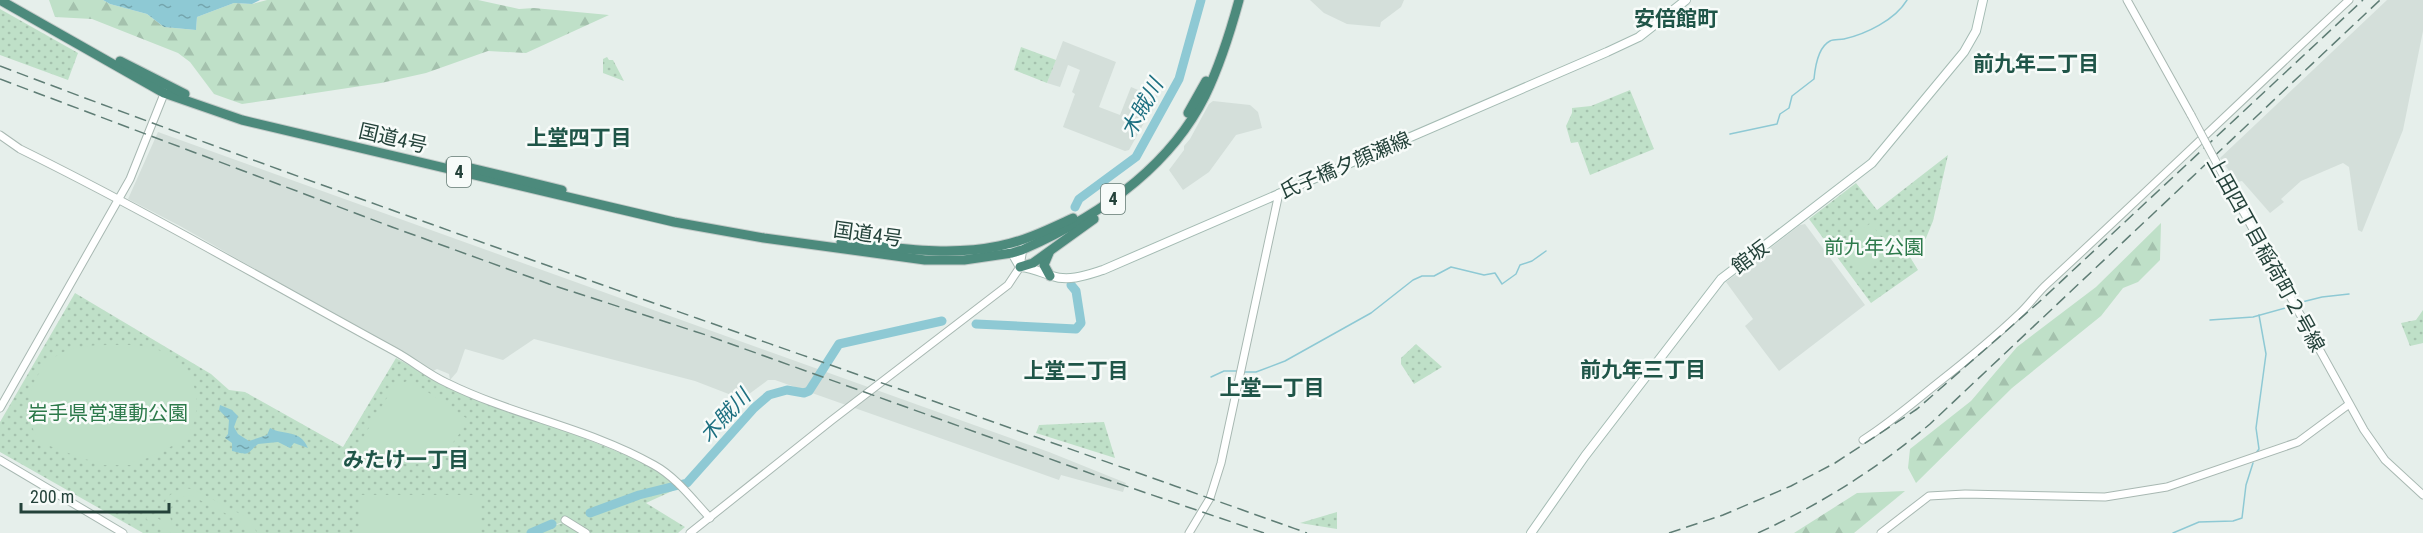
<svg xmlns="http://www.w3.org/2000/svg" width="2423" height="533" viewBox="0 0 2423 533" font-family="'Roboto Condensed','Noto Sans JP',sans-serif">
<defs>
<pattern id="green-dots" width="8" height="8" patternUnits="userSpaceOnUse" patternTransform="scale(1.5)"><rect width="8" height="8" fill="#bfe0c8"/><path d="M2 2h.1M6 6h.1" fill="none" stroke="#a4c1ad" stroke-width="1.8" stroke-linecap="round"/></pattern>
<pattern id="forest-firs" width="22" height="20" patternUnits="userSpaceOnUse" patternTransform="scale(1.5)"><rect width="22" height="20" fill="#bfe0c8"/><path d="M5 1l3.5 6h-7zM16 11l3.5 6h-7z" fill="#a4c1ad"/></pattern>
<pattern id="water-ripples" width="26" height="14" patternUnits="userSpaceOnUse" patternTransform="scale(1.5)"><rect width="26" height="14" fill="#8ec9d4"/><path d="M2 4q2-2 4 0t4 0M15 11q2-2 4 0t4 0" fill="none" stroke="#74a5ad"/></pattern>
</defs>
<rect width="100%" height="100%" fill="#e6efeb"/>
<g fill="#d4dfda">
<path d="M1310 0H1404L1401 7 1381 22 1380 27 1347 24 1324 13Z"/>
<path d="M2387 0H2423V31L2403 130 2362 232 2358 230 2349 167 2343 163 2301 181 2281 199 2284 202 2270 213 2242 181 2237 182 2220 158Z"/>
<path d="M1063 41 1116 62 1099 107 1120 115 1131 87 1143 92 1148 78 1162 84 1155 103 1129 150 1125 151 1063 127 1075 94 1072 92 1080 70 1068 65 1060 87 1047 83Z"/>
<path d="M1213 101 1250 105 1258 112 1262 128 1236 135 1209 172 1183 190 1169 170 1184 150V146L1190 139 1209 104Z"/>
<path d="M158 132 1049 452 1126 483 1123 492 1061 475 1059 480 775 380H768L745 397 739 398 695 381 534 339 503 360 465 349 457 372 450 380 449 374 437 369 433 371 180 226 128 199Z"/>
<path d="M1805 224 1865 305 1779 371 1745 326 1753 319 1726 282 1800 225Z"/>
</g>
<g fill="url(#green-dots)">
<path d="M0 9 78 53 68 80 0 55Z"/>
<path d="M1021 47 1056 60 1047 83 1014 70Z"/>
<path d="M607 57 609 60H613L624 81 603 73V59Z"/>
<path d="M1630 90 1654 149 1590 175 1578 142 1571 143 1566 126 1572 113V108L1591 106Z"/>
<path d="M1948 155 1933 221 1926 238 1910 257 1918 270 1871 303 1809 219 1856 183 1877 210Z"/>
<path d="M75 293 211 374 229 390 245 392 343 447 396 358 441 383 545 422 655 467 681 487 646 503 685 527 678 533H585L563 522 546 528 563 523 581 533H143L0 452V422Z"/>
<path d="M2423 310V343L2410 346 2401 323 2416 320Z"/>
<path d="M1416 344 1442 367 1414 384 1401 364V358Z"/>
<path d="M1104 422 1115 458 1036 433 1039 425Z"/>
<path d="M1337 512V529L1300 523Z"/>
</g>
<g fill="url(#forest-firs)">
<path d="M49 0H103L110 4 147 14 164 27 196 30 197 17 234 3 252 4 267 0H478L519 9 534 8 609 15 526 53 488 51 426 73 381 83 242 104 214 94 190 62 178 53 92 19 55 17Z"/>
<path d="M2161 223 2160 260 2138 282 2123 288 2101 316 2012 388 1916 483 1908 468 1910 449 1971 401 2017 347 2096 287Z"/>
<path d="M1905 491 1854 533H1794L1857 493Z"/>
</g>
<g fill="#bfe0c8">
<path d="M1871 223 1891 251 1862 272 1838 246Z"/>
<path d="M125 345C141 345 157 347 170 356 203 377 204 418 181 446L178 443 148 458 131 462V465H99V462L84 459 47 445 45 448C18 419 26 372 61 353 80 344 104 345 125 345Z"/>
<path d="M410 380 469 420C460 432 452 447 440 456 419 473 377 460 355 451L394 386Z"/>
<path d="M186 488 195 490 246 517 252 523 257 533H250L240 521 190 495 176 499 169 511 172 525 183 533H171L146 519 149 513 162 521C160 504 168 491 186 488Z"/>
<rect x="360" y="495" width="119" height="38"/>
</g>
<g fill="url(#water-ripples)">
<path d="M103 0H260L252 4 234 3 197 17 196 30 164 27 147 14 110 4Z"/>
<path d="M220 405 232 410 238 416 234 427 238 434 249 441 267 435 270 428C285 436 300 429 308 448L294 443 290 448 278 442 258 444C246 454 251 456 232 451V443L225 438 228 434 229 420 219 410Z"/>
</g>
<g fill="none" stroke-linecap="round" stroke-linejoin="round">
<g stroke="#8ec9d4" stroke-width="1.5">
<path d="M1730 134 1777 124 1780 114 1789 108 1792 96 1814 79C1815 68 1818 47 1830 41 1834 39 1840 40 1844 39 1866 34 1895 20 1907 0"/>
<path d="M2298 303 2322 297 2349 294"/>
<path d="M2210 320 2253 317 2289 307"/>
<path d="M1244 372H1256L1285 361 1371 313 1413 280 1422 276H1434L1451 267 1484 275 1495 273 1502 284 1516 274 1520 265 1532 261 1546 251"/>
<path d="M1211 377 1224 371H1239"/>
<path d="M2256 453 2259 449 2256 428 2266 354 2259 315"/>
<path d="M2173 533 2199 522 2233 521 2242 518 2246 485 2253 463"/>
</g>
<g stroke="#8ec9d4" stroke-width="9">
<path d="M1075 207 1079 199 1136 157 1179 79 1201 0"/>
<path d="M976 324 1076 329 1081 323 1076 291 1071 285"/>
<path d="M590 513 639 495 687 483 754 408 769 395 787 390 804 393 809 391 839 344 942 321"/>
<path d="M531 533 552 524"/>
</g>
<g stroke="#a8b8b2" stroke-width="9">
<g id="tertiary">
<path d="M2127 0 2191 115"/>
<path d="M0 135 20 149C148 212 271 284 396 352 414 362 429 375 447 383 514 416 589 428 654 465 676 477 693 500 710 518"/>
<path d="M2223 175 2364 430 2385 460 2423 495"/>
<path d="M0 408 130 179 166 89"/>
<path d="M1863 440C1890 423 1914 402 1939 382 1967 360 1994 338 2019 314 2029 305 2037 293 2047 284 2149 190 2248 94 2349 0"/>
<path d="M0 460 123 533"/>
<path d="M565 520 586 533"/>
<path d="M690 533 832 420 1008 285 1020 267 1023 248"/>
<path d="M1189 533 1210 498 1221 463 1279 193"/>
<path d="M1881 533 1929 496 1965 494 2105 497 2167 487 2298 442 2348 405"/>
</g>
</g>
<g stroke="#a4bbb3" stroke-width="10">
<g id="secondary">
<path d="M1000 246 1012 253 1020 267C1033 268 1040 272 1052 276 1069 282 1087 275 1103 270L1607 52 1639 37 1686 0"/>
<path d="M1531 533 1585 456 1721 279 1872 163 1964 52 1976 31 1983 0"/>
</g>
</g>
<g stroke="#c2cac8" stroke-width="11">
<g id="trunk">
<path d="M0 0 164 93 242 120 674 222 764 238 925 260H964L1012 253 1022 250C1095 218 1168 170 1205 96 1220 65 1230 33 1239 0"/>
<path d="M120 61 185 94"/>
<path d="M1188 113 1206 81"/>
<path d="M450 163 562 190"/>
<path d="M841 242C893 247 946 257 999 246 1025 241 1049 229 1073 218"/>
<path d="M1049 253 1044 265 1050 276"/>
<path d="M1020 267 1033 263 1094 219"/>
</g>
</g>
<use href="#tertiary" stroke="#fff" stroke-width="7"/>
<use href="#secondary" stroke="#fff" stroke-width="8"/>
<use href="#trunk" stroke="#4c8a7c" stroke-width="9"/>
<g stroke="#5f7d75" stroke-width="1.5" stroke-dasharray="12 6" stroke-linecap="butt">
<path d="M0 66C433 230 871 377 1307 533"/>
<path d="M0 79 392 227 549 284 706 335 1117 483 1264 533"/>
<path d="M1669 533 1723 515 1791 486 1835 463 1917 409 2038 303 2363 0"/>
<path d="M1758 533C1821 504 1877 469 1930 424L2380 0"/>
</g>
<g stroke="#a8b8b2" stroke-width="9" stroke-linecap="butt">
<path id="tertiary-bridge" d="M2191 115 2223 175"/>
</g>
<use href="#tertiary-bridge" stroke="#fff" stroke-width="7"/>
</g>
<g text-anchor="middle" stroke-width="5" stroke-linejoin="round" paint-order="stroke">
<g fill="#f7fbf9" stroke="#637a73" stroke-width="1.5">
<rect x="447" y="157" width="24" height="30" rx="4.5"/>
<rect x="1101" y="184" width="24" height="30" rx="4.5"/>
</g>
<g font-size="18" font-weight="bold" fill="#24423a">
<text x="459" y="178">4</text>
<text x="1113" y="205">4</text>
</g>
<g font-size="20" fill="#24423a" stroke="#f7fbf9">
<text transform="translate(393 138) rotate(13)" y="7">国道4号</text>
<text transform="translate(1345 165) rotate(-23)" y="7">氏子橋夕顔瀬線</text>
<text transform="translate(868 234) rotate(8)" y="7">国道4号</text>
<text transform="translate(2266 254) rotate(61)" y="7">上田四丁目稲荷町２号線</text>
<text transform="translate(1750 257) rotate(-37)" y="7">館坂</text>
</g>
<g font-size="20" fill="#2d7a4b" stroke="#f7fbf9">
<text x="1874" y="254">前九年公園</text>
<text x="108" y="420">岩手県営運動公園</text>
</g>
<g font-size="21" font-weight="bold" fill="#1f5548" stroke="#f7fbf9">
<text x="1676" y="26">安倍館町</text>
<text x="2036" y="71">前九年二丁目</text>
<text x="579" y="145">上堂四丁目</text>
<text x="1643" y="377">前九年三丁目</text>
<text x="1076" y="378">上堂二丁目</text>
<text x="1272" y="395">上堂一丁目</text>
<text x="406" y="467">みたけ一丁目</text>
</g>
<g font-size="21" font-style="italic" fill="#1c6f80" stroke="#f7fbf9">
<text transform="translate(1142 108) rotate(-61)" y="7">木賊川</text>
<text transform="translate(725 416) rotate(-47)" y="7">木賊川</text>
</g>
</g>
<path d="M21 503v9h148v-9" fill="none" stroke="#24423a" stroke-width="3"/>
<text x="30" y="503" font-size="18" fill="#24423a" stroke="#f7fbf9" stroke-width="4.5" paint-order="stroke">200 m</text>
</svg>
